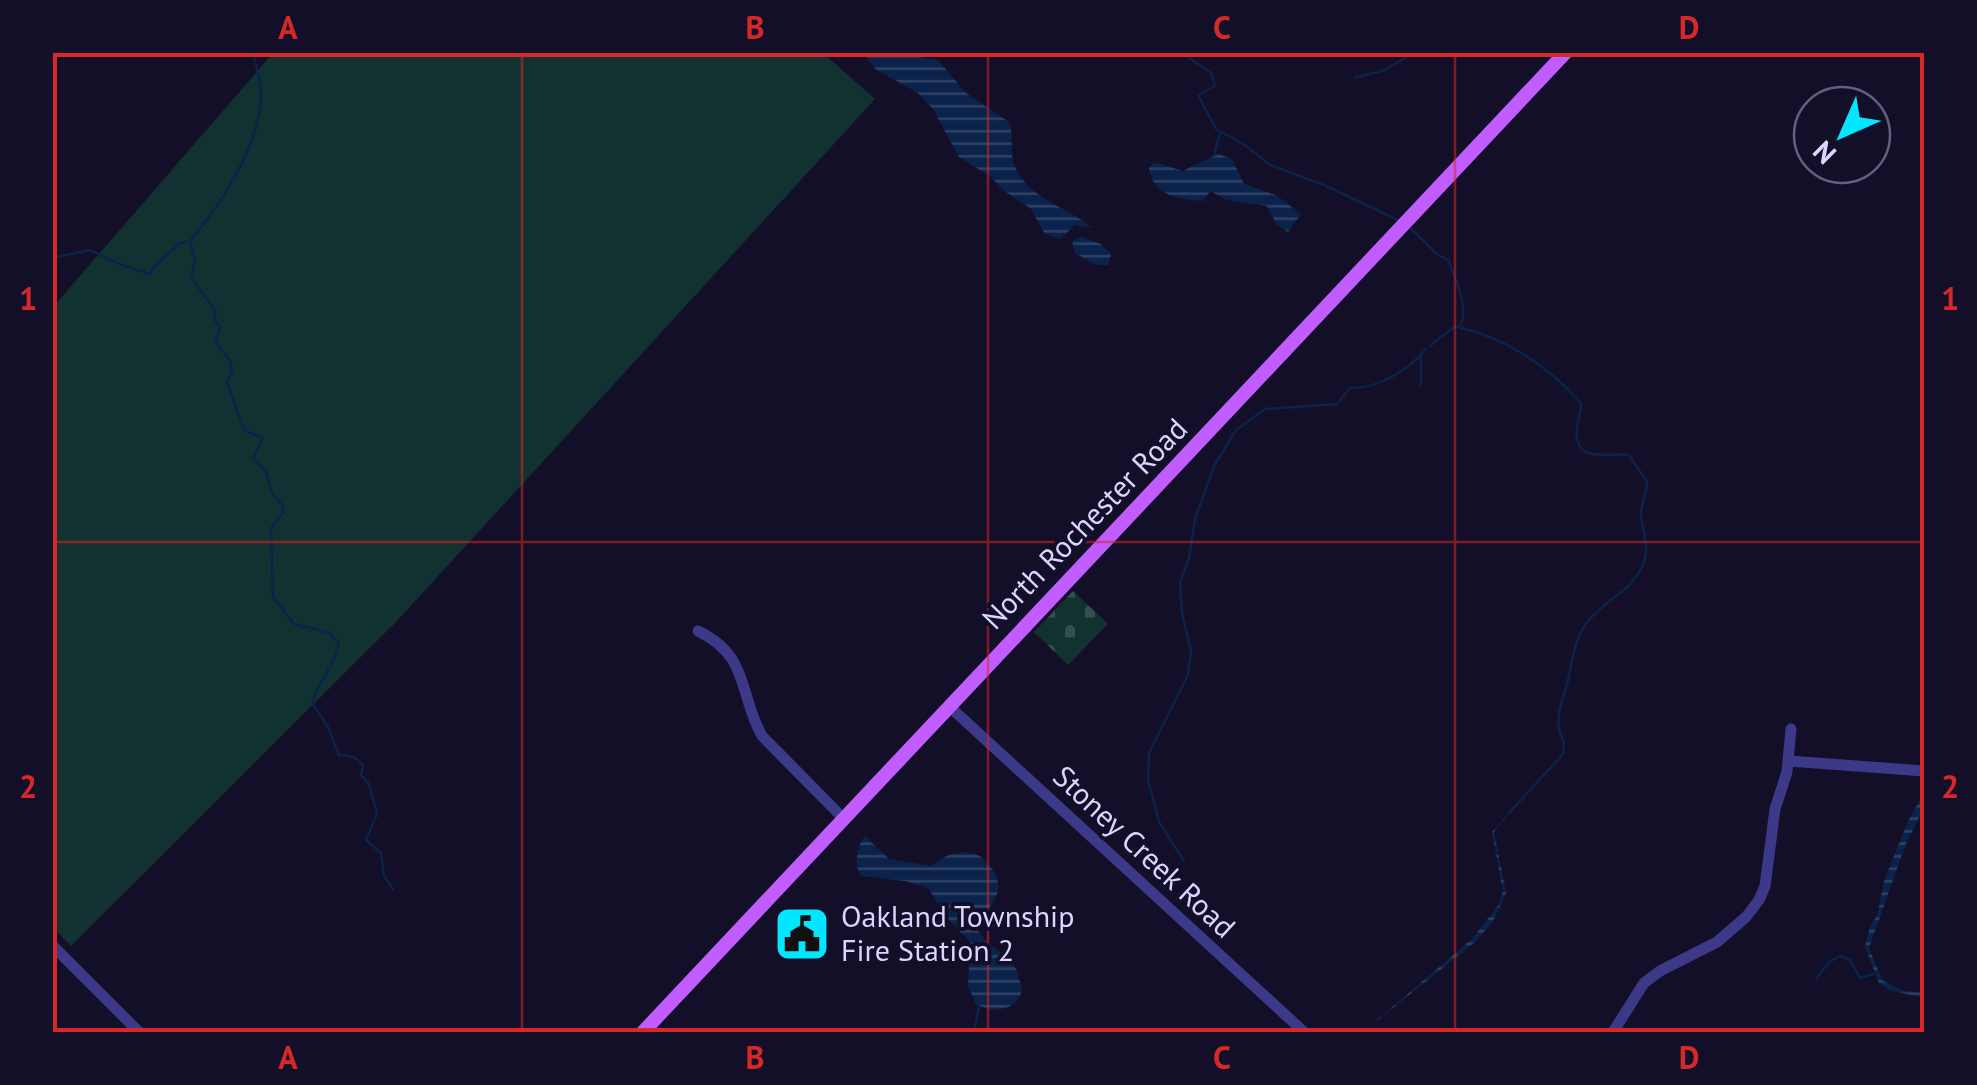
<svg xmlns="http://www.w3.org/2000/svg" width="1977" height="1085" viewBox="0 0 1977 1085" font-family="'PT Sans',sans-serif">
<defs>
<pattern id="cemetery-stones" width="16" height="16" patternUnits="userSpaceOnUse" patternTransform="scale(2.5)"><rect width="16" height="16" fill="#123231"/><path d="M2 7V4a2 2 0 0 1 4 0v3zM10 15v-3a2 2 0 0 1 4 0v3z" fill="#344f50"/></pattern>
<pattern id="water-rules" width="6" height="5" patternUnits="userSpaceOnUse" patternTransform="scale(2.5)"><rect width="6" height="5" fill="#0b234b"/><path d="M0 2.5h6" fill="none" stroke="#2e4266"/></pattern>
</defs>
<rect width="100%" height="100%" fill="#130f28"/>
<path fill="#123231" d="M274 52 823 53 875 99 396 622 71 946 52 927 53 307Z"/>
<path fill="url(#cemetery-stones)" d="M1073 591 1108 624 1068 665 1034 632Z"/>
<g fill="url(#water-rules)">
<path d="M864 53H890L938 60 966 93 1009 122C1015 137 1008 154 1016 169 1031 200 1070 208 1092 228L1075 225 1060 239 1045 234 1031 209 1003 190 991 177 959 157 933 109 918 93 875 69Z"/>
<path d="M1218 154 1232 159 1244 184 1276 195 1301 214 1288 232 1276 224 1267 206 1227 200 1210 191 1203 201C1180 199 1153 197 1149 168L1154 162 1183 171Z"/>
<path d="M1082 237 1101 244 1111 254 1108 265H1096L1075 253 1072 241Z"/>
<path d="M1924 793 1922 812 1905 846 1869 948 1882 980 1901 990 1924 993V998L1889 990 1879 983 1865 947 1870 926 1877 916 1884 881 1908 821Z"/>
<path d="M1509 813 1494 832 1506 893 1493 921 1475 942 1363 1032 1472 939 1498 906 1503 892 1492 832Z"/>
<path d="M865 836 889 859 932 866C942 857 954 851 969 853 978 853 984 859 989 865 1013 896 983 905 978 931L989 944 1010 959 1017 971 1022 990C1017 1011 993 1014 976 1004L968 986 970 942 948 919 928 888 905 881 861 876C853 865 858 844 865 836Z"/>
</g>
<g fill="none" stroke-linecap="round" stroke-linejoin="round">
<g stroke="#0b234b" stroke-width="2.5">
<path d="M1188 52 1189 58 1211 73 1215 86 1198 95 1216 129 1245 145 1270 165 1324 185 1398 220"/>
<path d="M1354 78 1385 70 1415 52"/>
<path d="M1214 155 1220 133"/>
<path d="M1410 228 1437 254 1449 261C1455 279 1471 311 1459 327L1455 326 1430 346"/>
<path d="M190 241 195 260 191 277 216 312 214 319 220 327 216 342 230 361 232 371 227 382 244 430 263 438 253 459 266 471 272 493 283 506V513L271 528 273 597 294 624 330 633 339 644C334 667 318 681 312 703L328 727 339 755C350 756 356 756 363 766L361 775 369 784 377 814 366 840 381 853 384 876 393 889"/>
<path d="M52 258 90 250 119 264 150 274C156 259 170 256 179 243L190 241C222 203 257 149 261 100 262 85 256 67 253 52"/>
<path d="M1459 327C1507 339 1548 366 1581 403 1581 415 1575 426 1577 438 1580 463 1613 452 1629 455L1647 482C1647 493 1642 501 1641 512 1641 531 1651 546 1643 565 1633 589 1606 600 1590 619 1575 636 1573 656 1569 676 1564 699 1551 720 1564 742L1563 754 1509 813"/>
<path d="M1421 385V355"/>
<path d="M1184 861 1159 822 1148 780 1149 753 1188 675 1191 651 1182 613 1180 582 1189 558 1195 519 1214 466 1236 430 1265 409 1337 404 1350 388C1378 389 1408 370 1426 349"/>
<path d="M1816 979 1829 962 1840 956 1850 960 1860 978 1873 974"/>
<path d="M974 1032 979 1006"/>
</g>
<g stroke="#3b3988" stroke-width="11">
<path d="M698 631C750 656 738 693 762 736L844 819"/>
<path d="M950 707 1304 1032"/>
<path d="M1789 761 1924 771"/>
<path d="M52 945 139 1032"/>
<path d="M1613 1032 1644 983 1660 971 1717 942 1746 917 1759 900 1765 886 1775 809 1787 772 1791 729"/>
</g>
<path stroke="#c15dff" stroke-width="14" d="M643 1032 1566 52"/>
</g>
<path fill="none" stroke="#d62828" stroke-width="2.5" stroke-opacity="0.55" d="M522 52V1032M988 52V1032M1455 52V1032M52 542H1924"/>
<defs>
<g id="civic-square" transform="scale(2.875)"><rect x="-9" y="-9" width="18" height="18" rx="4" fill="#02e7ff" stroke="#130f28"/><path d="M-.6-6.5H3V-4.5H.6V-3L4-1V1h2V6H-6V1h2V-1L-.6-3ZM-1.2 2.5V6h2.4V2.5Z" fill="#111"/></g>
</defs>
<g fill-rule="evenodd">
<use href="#civic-square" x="802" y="934"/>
</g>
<g text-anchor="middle" stroke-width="8" stroke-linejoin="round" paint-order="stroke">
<g font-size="30" fill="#dad6ff" stroke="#130f28">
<text transform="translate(1085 524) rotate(-46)" y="10">North Rochester Road</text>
<text transform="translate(1144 852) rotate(43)" y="10">Stoney Creek Road</text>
</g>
<g font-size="30" fill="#dad6ff" stroke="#130f28" text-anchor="start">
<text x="841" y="927">Oakland Township<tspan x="841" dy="34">Fire Station 2</tspan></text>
</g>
</g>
<rect width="1977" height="1085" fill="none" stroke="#130f28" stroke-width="110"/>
<g transform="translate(1842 135) rotate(225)"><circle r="48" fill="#130f28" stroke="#635f7e" stroke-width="2.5"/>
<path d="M0-8L18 38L0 25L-18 38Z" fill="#02e7ff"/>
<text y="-15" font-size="28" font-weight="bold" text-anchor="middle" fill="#dad6ff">N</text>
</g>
<rect x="55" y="55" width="1867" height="975" fill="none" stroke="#d62828" stroke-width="4"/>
<g font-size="32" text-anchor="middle" font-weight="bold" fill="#d62828">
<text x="288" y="39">A</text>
<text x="755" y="39">B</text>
<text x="1222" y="39">C</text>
<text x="1689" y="39">D</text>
<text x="28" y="310">1</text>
<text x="1950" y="310">1</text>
<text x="28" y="798">2</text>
<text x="1950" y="798">2</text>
<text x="288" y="1069">A</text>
<text x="755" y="1069">B</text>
<text x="1222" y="1069">C</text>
<text x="1689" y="1069">D</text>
</g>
</svg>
